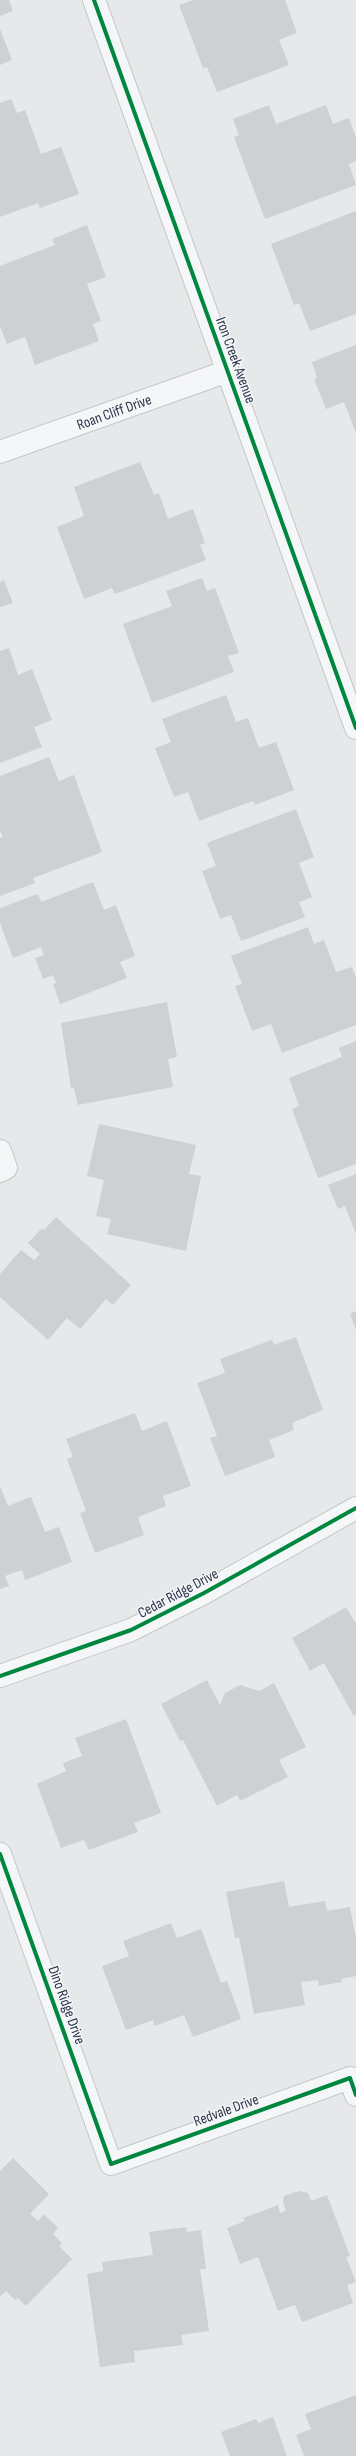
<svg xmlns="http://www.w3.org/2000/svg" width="356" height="2456" viewBox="0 0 356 2456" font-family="'Sofia Sans Condensed',sans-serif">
<rect width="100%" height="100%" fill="#e6e8ea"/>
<g fill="#ced0d3">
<path d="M0 0H9L13 11 0 16Z"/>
<path d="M193 0H285L297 33 279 40 289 65 217 92 207 67 203 68 179 5Z"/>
<path d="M0 29 12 60 0 65Z"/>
<path d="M11 99 17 113 25 110 41 154 61 147 79 194 40 208 38 203 0 217V103Z"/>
<path d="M269 105 276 124 326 105 333 124 349 118 356 138V161L349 164 356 185 265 219 234 137 239 135 233 119Z"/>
<path d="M356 211V314L310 331 299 303 294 305 271 244Z"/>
<path d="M87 225 106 277 87 284 101 321 93 324 99 341 35 365 25 337 7 344 0 326V266L55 245 52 239Z"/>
<path d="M356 345V433L344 402 326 409 314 379 317 378 312 362Z"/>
<path d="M140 462 154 495 159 493 168 519 193 509 205 543 200 545 206 560 115 594 112 588 84 599 57 527 84 516 74 487Z"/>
<path d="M202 578 207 591 215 588 239 653 228 656 234 672 152 703 123 624 172 606 166 591Z"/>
<path d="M4 580 13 603 0 607V582Z"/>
<path d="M9 648 18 675 32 669 52 720 34 727 42 747 0 763V651Z"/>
<path d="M226 695 236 722 248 718 259 748 276 742 294 790 255 805 253 801 199 821 188 792 174 797 155 748 171 742 162 719Z"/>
<path d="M49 757 59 781 74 775 102 852 33 878 35 883 0 896V838L3 837 0 831V776Z"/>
<path d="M296 809 314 857 299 863 312 897 299 902 305 917 241 941 231 915 220 919 202 871 216 866 207 843Z"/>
<path d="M93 882 104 910 116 905 135 956 120 962 127 978 60 1004 53 984 56 983 53 975 43 979 35 958 44 955 41 947 13 958 0 923V908L38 894 41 902Z"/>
<path d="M308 927 314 944 324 940 336 972 352 967 356 978V1025L282 1053 271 1024 252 1031 235 986 242 984 231 956Z"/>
<path d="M167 1002 177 1057 168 1059 173 1087 78 1105 74 1088H71L61 1023Z"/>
<path d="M356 1041V1164L318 1178 292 1109 299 1106 289 1078 342 1057 339 1048Z"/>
<path d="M99 1124 196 1145 189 1174 201 1176 186 1251 107 1234 111 1219 96 1216 104 1180 87 1176Z"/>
<path d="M356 1174V1234L345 1206 338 1209 328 1185Z"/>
<path d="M56 1217 131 1285 113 1305 106 1299 80 1329 67 1318 48 1340 0 1297V1274L21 1250 34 1260 40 1254 28 1243 42 1228 44 1230Z"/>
<path d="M356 1311V1330L350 1314Z"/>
<path d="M296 1337 323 1410 292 1423 294 1430 269 1440 275 1457 225 1476 210 1438 217 1436 197 1383 225 1373 220 1359 272 1340 274 1345Z"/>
<path d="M135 1413 142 1431 167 1421 191 1486 163 1496 166 1506 138 1517 144 1535 95 1553 80 1513 86 1511 67 1459 73 1457 66 1439Z"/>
<path d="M0 1486 8 1506 31 1497 45 1532 59 1527 72 1562 25 1580 22 1570 5 1576 9 1586 0 1589Z"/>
<path d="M346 1607 356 1624V1714L354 1716 324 1663 310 1671 292 1638Z"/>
<path d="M207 1680 220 1705 225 1693 240 1685 259 1691 274 1683 306 1747 279 1760 288 1777 240 1801 237 1795 217 1806 183 1740 180 1741 161 1704Z"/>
<path d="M126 1719 161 1813 134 1823 138 1832 89 1850 84 1840 61 1848 37 1784 66 1771 63 1763 82 1756 75 1738Z"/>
<path d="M284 1881 289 1907 325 1901 327 1911 350 1907 356 1938V1976L341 1979 342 1982 319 1986 318 1980 301 1982 305 2005 254 2014 239 1937 235 1938 226 1892Z"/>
<path d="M171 1923 177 1938 201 1929 221 1983 227 1981 241 2019 193 2037 184 2015 155 2026 153 2020 126 2030 102 1966 129 1956 123 1941Z"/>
<path d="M13 2158 49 2194 30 2214 38 2221 44 2214 58 2228 53 2234 62 2243 59 2246 72 2259 26 2306 18 2298 15 2300 6 2291 0 2297V2171Z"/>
<path d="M299 2191 308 2193 311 2201 327 2195 350 2256 346 2257 356 2282 347 2285 353 2303 302 2322 295 2305 278 2311 258 2257 240 2264 227 2228 245 2221 243 2218 278 2205 280 2213 286 2211 283 2202 284 2196Z"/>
<path d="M186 2227 187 2232 201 2230 206 2269H200L209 2331 181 2335 183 2345 134 2351 135 2362 100 2367 87 2274 103 2271 102 2262 153 2255 149 2232Z"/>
<path d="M356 2395V2456H304L296 2435 311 2429 305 2414Z"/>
<path d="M273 2417 287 2456H230L221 2432 256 2419 258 2423Z"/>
</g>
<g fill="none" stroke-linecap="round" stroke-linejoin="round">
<g stroke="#c4c6c8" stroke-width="24">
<g id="minor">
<path d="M94 0 356 728"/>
<path d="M0 452 228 371"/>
<path d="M0 1151 6 1168 0 1171"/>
<path d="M0 1676 131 1630 204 1593 356 1508"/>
<path d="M0 1854 111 2164 350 2078 356 2095"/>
</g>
</g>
<use href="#minor" stroke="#f5f6f7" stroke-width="22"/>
<g stroke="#f4f6f9" stroke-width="6">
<g id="cycleway">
<path d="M94 0 356 728"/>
<path d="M0 1676 131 1630 204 1593 356 1508"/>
<path d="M0 1854 111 2164 350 2078 356 2095"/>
</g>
</g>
<use href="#cycleway" stroke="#00873e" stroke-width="4"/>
</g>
<g text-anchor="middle" stroke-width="3" stroke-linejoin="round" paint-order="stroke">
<g font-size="15" fill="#2b3445" stroke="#f4f6f9">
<text transform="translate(236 360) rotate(70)" y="5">Iron Creek Avenue</text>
<text transform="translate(114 412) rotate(-20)" y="5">Roan Cliff Drive</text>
<text transform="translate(178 1593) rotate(-28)" y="5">Cedar Ridge Drive</text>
<text transform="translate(67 2005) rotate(70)" y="5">Dino Ridge Drive</text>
<text transform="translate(226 2110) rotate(-20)" y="5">Redvale Drive</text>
</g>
</g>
</svg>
